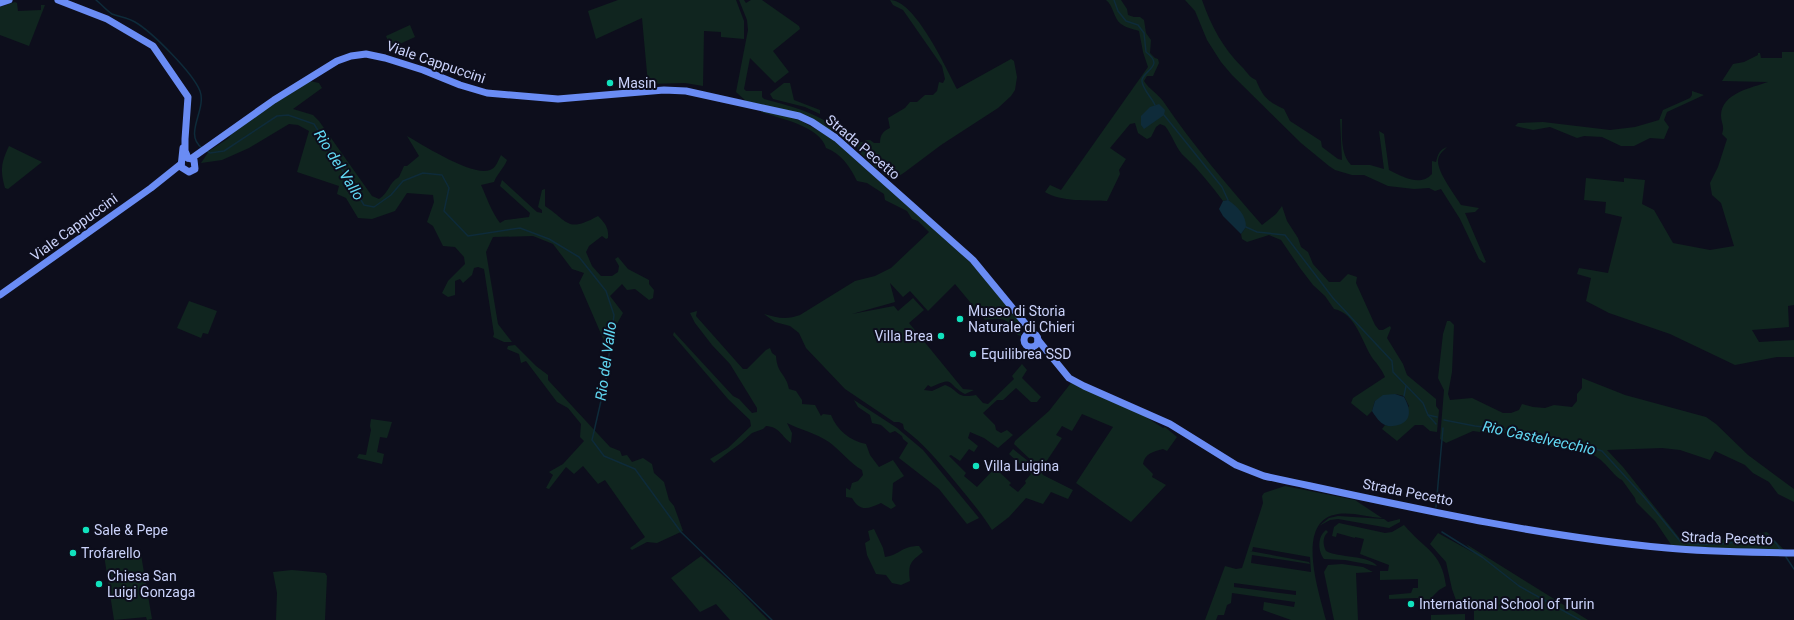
<svg xmlns="http://www.w3.org/2000/svg" width="1794" height="620" viewBox="0 0 1794 620" font-family="Roboto,sans-serif">
<rect width="100%" height="100%" fill="#0d0e1c"/>
<g fill="#10251f" fill-rule="evenodd">
<path d="M618 0H736L744 21V39L721 37V32L704 31 703 86 685 83 648 84 642 18 596 39 588 11Z"/>
<path d="M739 0H744L746 3 751 0H762L799 26 800 29 773 51 789 72 775 83 750 58 744 89 746 91H762V97L764 99C789 106 814 111 835 128L833 133 810 118 746 101 736 92 748 30 747 20Z"/>
<path d="M890 0C915 0 946 68 957 89L1011 59 1014 61 1017 77 1015 90 1011 96 998 108 941 145 905 172 896 178H891L882 173 884 168H876L857 150 858 142H863L866 140H870L874 143H880C880 135 883 131 890 128L888 118 905 108 910 102H917L925 95H933L937 91 939 82 943 83 945 79 942 66 903 10 893 5Z"/>
<path d="M1106 0H1121L1127 9 1128 15 1134 17H1140L1144 20 1146 33 1151 40 1150 53 1155 58 1158 59 1159 63 1153 76H1147L1144 81C1149 89 1157 93 1163 101 1192 144 1227 185 1262 225L1276 214 1282 206 1287 221 1298 238 1301 247 1308 252 1313 264 1329 282H1340L1348 274 1357 277 1356 283 1375 325 1379 330H1383L1390 326 1391 328 1387 338 1403 364 1407 375 1436 399V406L1439 410 1437 432 1430 431 1423 425H1415L1397 441 1382 429 1385 425 1392 426 1409 406 1404 396 1395 394 1375 401 1372 411 1367 416 1351 403 1353 398 1385 377C1382 370 1378 365 1373 359 1362 343 1356 313 1334 309L1325 296 1313 285 1300 268 1281 240 1269 235 1247 242 1242 239 1241 234 1246 227 1228 200 1223 201C1211 185 1199 170 1185 157 1177 151 1172 134 1165 126L1160 124 1156 127 1151 137 1147 139 1138 133 1135 123 1130 124 1110 148 1126 159 1119 170 1120 174 1107 201C1088 200 1061 202 1045 192L1050 185 1061 190 1148 67 1143 52 1139 31C1134 29 1126 28 1121 24 1113 18 1114 6 1106 0Z"/>
<path d="M1185 0H1202C1211 26 1223 48 1242 67 1247 72 1249 77 1256 80 1263 97 1267 101 1284 109L1290 121 1321 141 1322 147 1338 159 1342 160 1340 119H1342C1342 133 1340 154 1351 165H1370L1384 169 1379 131 1384 134 1389 170C1403 177 1420 187 1432 174V161L1436 162C1438 154 1439 150 1447 147 1443 151 1439 154 1438 160 1437 172 1455 195 1461 205L1479 208 1475 212 1465 213 1486 262 1484 263 1479 259 1460 219 1441 189 1435 191 1429 188 1414 189 1388 186 1364 175H1352L1335 170 1329 166 1301 143 1232 75 1221 62 1207 40 1195 11Z"/>
<path d="M15 2 17 3 18 11 41 10V5H45L29 46 0 35V7Z"/>
<path d="M410 25 415 37 391 48 386 36Z"/>
<path d="M1782 52H1794V305L1788 306 1789 327 1752 330 1759 342 1794 340V357H1777L1735 365 1670 334 1609 313 1586 301 1591 278 1577 274 1579 268 1608 273 1622 217 1605 213 1606 202 1584 200 1586 178 1624 182V178L1645 180 1642 204 1654 210 1673 243 1710 250 1734 246 1721 203 1712 195 1710 183 1718 167 1727 139 1722 134C1725 126 1721 123 1721 115 1722 93 1751 88 1768 82L1722 81 1733 64 1744 62 1758 55V53H1760L1761 58H1782Z"/>
<path d="M310 81 319 83 322 88 293 109 313 115 319 121 372 196 379 199C389 193 389 182 399 177L404 166H407L419 156 407 136C423 145 473 177 490 170 496 168 498 161 501 155L507 160C504 168 497 174 494 182L481 185C487 198 491 211 500 223L505 220 529 217 530 213 500 186 502 180 537 212 542 213V210L538 207 542 190 545 189V206C569 222 567 233 598 216 605 223 609 228 608 238L606 239 602 236 589 246 586 252 592 266 601 276H612L618 272 619 266 615 259 618 257 628 269 649 280V284L654 290 653 298 649 300 635 289 627 290 622 284 610 296 623 313 613 331 610 350H608L579 283 584 273 572 269 553 244 533 236 493 237 486 252 498 324 512 342H504L493 337 494 334 484 269 478 267 474 268 472 275 463 283 460 279 455 281V295L448 297 442 293 448 281 465 264 464 257 455 247 443 246 433 226 427 222 434 202 433 195 407 193 395 211 372 219 358 218 346 198 337 194 339 186 297 172 309 131 298 125 289 124 249 148 222 160 201 163 209 151 229 138 231 134 275 103Z"/>
<path d="M784 83H790L794 100 820 110V114L805 107 773 99 770 94Z"/>
<path d="M1692 91 1704 95 1667 112 1664 120 1669 127 1664 139 1650 138 1634 146H1621L1602 137 1584 136 1577 138 1550 127 1533 130 1515 126 1518 123 1543 122 1610 130 1635 127 1659 120 1663 110 1690 98 1692 95Z"/>
<path d="M761 108 801 121 836 140 960 252 980 272 1017 317 1020 325 1021 336C1013 334 1013 327 1008 322 1002 317 992 319 985 320L955 284 928 311 910 291 903 297 890 283 895 302 852 314 894 306 898 311 913 298 924 310 909 323 963 389 974 390 965 394C945 383 956 376 931 387L928 385 924 390 932 391 945 385C960 390 954 399 976 395L983 403 988 404 1014 379 1012 376 1022 364 1027 370 1022 378 1041 397 1037 402H1031L1016 388 1003 400H997L983 413 995 425 996 430 1001 433 1007 430 1013 435 998 448 984 438 970 432 968 438 978 446 974 452 969 449 960 461 951 455 949 456 966 473 964 476 977 487 995 468 1011 483 1009 485 1018 492 1026 483 1025 481 1031 474 1009 454 1013 449 1028 461 1031 460 1014 444 1015 441 1049 411 1071 383 1143 415 1163 428 1165 427 1177 437 1167 451 1163 449C1153 452 1145 453 1143 464L1153 474 1152 477 1166 485 1131 522 1076 483 1113 427 1082 414 1072 431 1062 426 1056 435 1062 438 1040 471 1043 475 1073 490 1068 499 1051 492 1043 504 1026 498 1009 517 992 530C980 511 966 495 952 478 937 460 923 443 904 429L903 424 899 422H894L845 389 806 348 799 333 790 326 775 322 764 314C777 318 787 320 800 315L855 281 875 276 891 268 929 232 918 221 912 219 907 211 885 200 884 194 867 183 857 181C850 167 842 154 826 148 820 126 780 119 761 112Z"/>
<path d="M9 146 42 162 8 189 5 188C0 170 1 163 9 146Z"/>
<path d="M189 301 217 311 208 334 203 333 201 338 177 328Z"/>
<path d="M697 311 696 316 743 369H747L766 350 770 348 772 353 776 356C777 374 786 373 789 389L796 391 802 400V404L815 405 821 416 823 414 831 415C837 430 850 441 866 444L870 455 879 467 893 460 904 476 893 483 892 500 896 506 891 509 881 503C868 509 860 512 852 498L846 497V488L850 490 852 483 858 481 863 475 862 470C850 463 841 451 829 442 816 433 801 430 787 423L792 433 791 443C781 436 780 427 766 426L763 429 752 433 741 443 714 463 710 459 728 448 751 426 750 420 728 399 673 335 674 332 733 396 739 399 752 413 757 412V408L730 364 712 345 695 323 690 313Z"/>
<path d="M1447 321H1450L1454 325 1452 372 1448 394 1450 400 1472 398 1503 413H1511L1519 410 1522 404 1533 407 1545 408 1554 405 1572 407 1577 401V394L1582 388V378L1625 395 1706 417 1716 424 1748 455 1794 489V502L1778 494 1769 482 1753 473 1745 465 1715 451 1710 460 1680 450 1662 448 1607 450 1623 467 1681 540 1686 541 1720 540 1767 532 1785 551 1672 546 1655 521 1636 502 1635 498 1622 480C1614 477 1605 460 1593 455 1580 450 1555 448 1540 445L1535 441 1505 433 1494 434 1473 431 1446 443 1440 439 1444 390 1438 378 1443 334Z"/>
<path d="M515 345 536 366 548 375V380L610 447 620 451 622 456 627 455 632 462 643 458 652 464 654 473 664 482 669 500 674 506 683 531 657 543 647 542 632 550 630 548 645 537 605 480 598 484 583 466 574 474 566 467 549 489 546 488 553 475 549 472 563 464 584 441 580 437 581 424 568 408 557 402 526 361 521 363 519 354 507 349 508 346Z"/>
<path d="M854 400 897 428 923 450 979 518 967 524 939 489 899 458 908 443 903 439 902 436 895 431 890 433 881 425 872 423 870 415 858 407Z"/>
<path d="M371 419 392 422 387 438 380 437 377 452 384 454 382 464 357 458 359 454 366 455 371 430 370 426Z"/>
<path d="M1285 486 1355 500 1382 518C1367 517 1353 512 1338 514 1294 520 1319 592 1326 620H1291L1263 610 1264 602 1294 607 1295 602 1232 593 1231 603 1227 605 1224 615H1218L1216 620H1205L1225 566 1236 569 1242 568 1263 503 1262 496 1264 493ZM1253 547 1310 557 1311 572 1251 563 1252 555 1310 564 1309 562 1250 551H1252ZM1234 583 1296 591V595L1234 587Z"/>
<path d="M1338 516 1384 519 1388 522 1400 519V522L1389 528 1338 519 1330 520 1319 526 1329 518Z"/>
<path d="M1339 523 1385 533 1392 532 1404 525C1424 549 1442 552 1446 586L1439 590 1431 598V602L1419 603 1418 598 1389 599V595L1411 593 1413 588H1418V579L1380 580V571H1388L1389 565 1360 554 1364 539 1355 537V538L1337 533 1336 537 1332 536 1334 527Z"/>
<path d="M874 529 883 548 885 557C900 555 901 546 919 546L923 552C910 562 908 564 910 581L901 585 892 583 886 575 876 574 867 555 865 543 870 540 868 531Z"/>
<path d="M1326 530 1328 532C1322 537 1323 545 1326 551 1338 558 1369 555 1377 566L1345 560 1324 559C1318 551 1317 537 1326 530Z"/>
<path d="M1438 533 1474 553 1466 544 1588 620H1474V610L1457 603 1452 589 1446 562 1430 544Z"/>
<path d="M140 549 152 619 147 620 146 617 114 620 104 555Z"/>
<path d="M701 556 735 586 768 620H730L716 604 700 612 671 578Z"/>
<path d="M1342 564 1363 567 1373 572 1356 573 1358 620H1334L1324 572 1328 565Z"/>
<path d="M292 570 325 573 327 576 325 620H276L277 593 273 572Z"/>
<path d="M1465 614V620H1431V615Z"/>
</g>
<g fill="#0e2b3a">
<path d="M1159 104 1165 110 1164 115 1144 129 1141 125V116L1150 107Z"/>
<path d="M1228 200C1238 207 1246 215 1246 227L1241 234 1223 216 1219 209 1223 201Z"/>
<path d="M1395 394 1404 397C1410 407 1413 421 1398 425 1394 426 1390 427 1385 425 1380 423 1375 416 1372 411L1375 401 1383 395Z"/>
</g>
<g fill="none" stroke-linecap="round" stroke-linejoin="round">
<g stroke="#0e2b3a" stroke-width="1.5">
<path d="M96 0C101 4 107 11 112 14 120 17 128 18 135 22 152 32 193 73 200 91 207 110 183 134 202 148"/>
<path d="M1114 0 1118 11 1126 21 1138 25 1144 33 1146 52C1165 66 1144 70 1142 80 1141 87 1152 98 1155 105"/>
<path d="M1164 115 1222 187 1228 200"/>
<path d="M207 151 210 153 224 151 277 116 288 115 314 124 364 205 374 207 391 195 403 181 423 173 442 175 449 188 444 211 468 236 520 228 549 239 579 257 606 291 614 315 606 379 592 440 604 456 635 469 681 532 772 620"/>
<path d="M1246 227 1257 232 1285 235 1333 298 1392 361 1393 372 1423 403 1428 415 1437 417"/>
<path d="M1404 396 1406 386"/>
<path d="M1428 415 1436 424"/>
<path d="M1444 420 1475 426 1517 431 1549 441 1579 443 1602 451 1644 497 1680 541C1694 545 1715 545 1730 543 1741 541 1756 533 1767 536 1773 538 1777 544 1780 549"/>
<path d="M1436 507 1443 428"/>
<path d="M1442 532 1482 557 1519 586 1580 620"/>
<path d="M1786 557 1794 569"/>
</g>
<g stroke="#6a8cf4" stroke-width="7">
<path d="M58 0 107 19 153 46 188 97 185 139V151L188 158"/>
<path d="M0 3 9 0"/>
<path d="M183 148 181 167 189 172 195 169 194 160 188 158"/>
<path d="M192 158 274 100 337 61 351 56 366 54 385 58 423 70 460 85 487 93 558 99 664 90 686 91 799 116 812 122 836 138 973 260 1033 333"/>
<path d="M0 295 151 188 181 164"/>
<circle cx="1031" cy="340" r="7"/>
<path d="M1038 340 1069 378 1084 386 1170 424 1236 465 1264 476C1395 504 1533 536 1667 548 1709 552 1752 552 1794 553"/>
</g>
</g>
<g fill="#11e2bd" stroke="#0d0e1c" stroke-width="1.5">
<circle cx="610" cy="83" r="4"/>
<circle cx="960" cy="319" r="4"/>
<circle cx="941" cy="336" r="4"/>
<circle cx="973" cy="354" r="4"/>
<circle cx="976" cy="466" r="4"/>
<circle cx="86" cy="530" r="4"/>
<circle cx="73" cy="553" r="4"/>
<circle cx="99" cy="584" r="4"/>
<circle cx="1411" cy="604" r="4"/>
</g>
<g text-anchor="middle" stroke-width="4" stroke-linejoin="round" paint-order="stroke">
<g font-size="14" fill="#cbd3fb" stroke="#0d0e1c">
<text transform="translate(436 62) rotate(19)" y="5">Viale Cappuccini</text>
<text transform="translate(863 147) rotate(40)" y="5">Strada Pecetto</text>
<text transform="translate(74 227) rotate(-36)" y="5">Viale Cappuccini</text>
<text transform="translate(1408 492) rotate(11)" y="5">Strada Pecetto</text>
<text transform="translate(1727 538) rotate(2)" y="5">Strada Pecetto</text>
</g>
<g font-size="14" fill="#cbd3fb" stroke="#0d0e1c" text-anchor="start">
<text x="618" y="88">Masin</text>
<text x="968" y="316">Museo di Storia<tspan x="968" dy="16">Naturale di Chieri</tspan></text>
<text x="933" y="341" text-anchor="end">Villa Brea</text>
<text x="981" y="359">Equilibrea SSD</text>
<text x="984" y="471">Villa Luigina</text>
<text x="94" y="535">Sale &amp; Pepe</text>
<text x="81" y="558">Trofarello</text>
<text x="107" y="581">Chiesa San<tspan x="107" dy="16">Luigi Gonzaga</tspan></text>
<text x="1419" y="609">International School of Turin</text>
</g>
<g font-size="15" font-style="italic" fill="#61d8f3" stroke="#0d0e1c">
<text transform="translate(339 165) rotate(58)" y="5">Rio del Vallo</text>
<text transform="translate(606 361) rotate(-82)" y="5">Rio del Vallo</text>
<text transform="translate(1539 438) rotate(12)" y="5">Rio Castelvecchio</text>
</g>
</g>
</svg>
